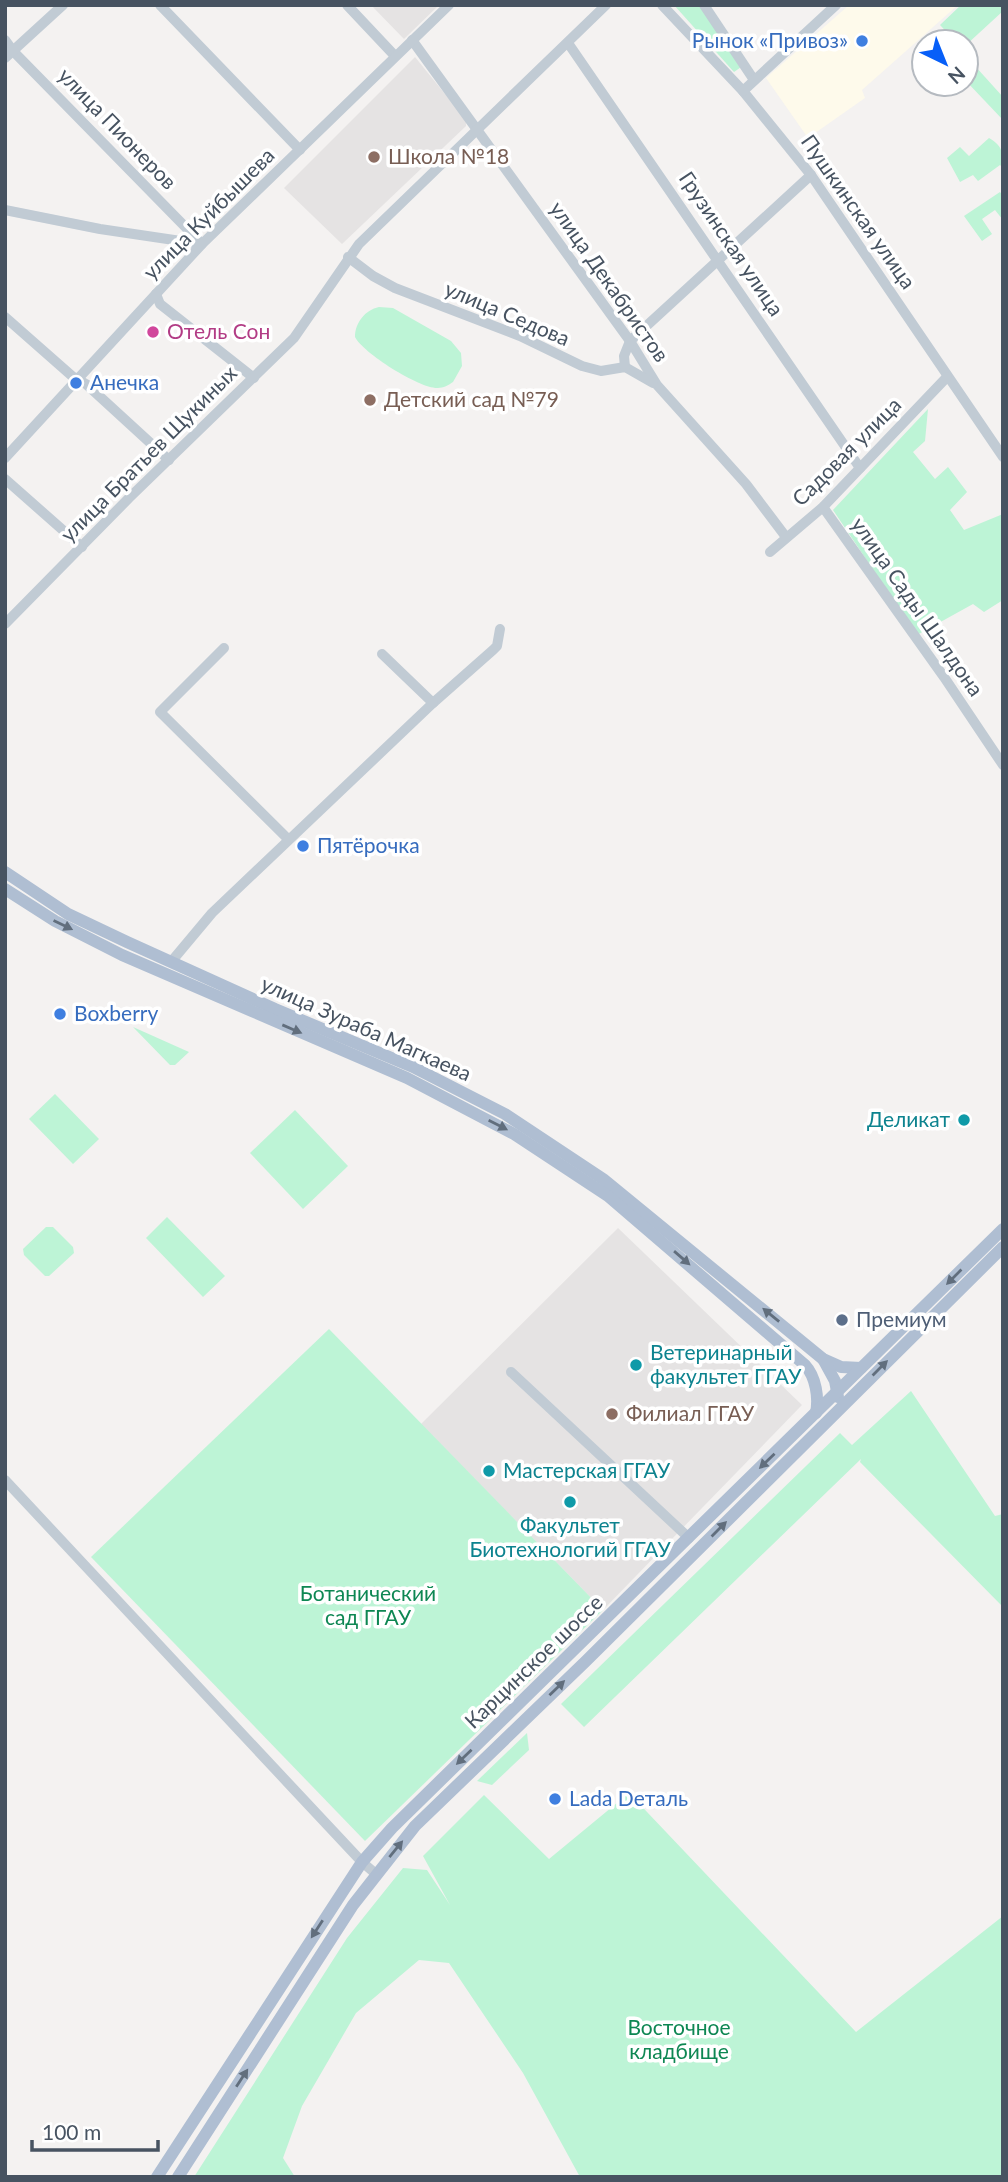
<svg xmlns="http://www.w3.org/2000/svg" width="1008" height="2182" viewBox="0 0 1008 2182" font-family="Lato,sans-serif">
<rect width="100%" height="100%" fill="#f4f2f1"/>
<path fill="#fefaeb" d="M849 5H958L862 90 865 98 808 138 766 78Z"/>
<g fill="#e5e3e3">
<path d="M371 5H439L404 39Z"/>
<path d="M415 57 466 120V126L342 244 284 188Z"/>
<path d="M618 1228 802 1405 603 1610 421 1424Z"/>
</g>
<g fill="#bdf4d6">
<path d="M674 5H707L744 65 734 72Z"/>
<path d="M961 5H1003V11L966 45V42H956L940 25Z"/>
<path d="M966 56 1003 97V120L966 81Z"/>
<path d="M989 138C1003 146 1003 153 1003 168L1000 165 978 181 973 175 960 182 947 158 960 147 969 156Z"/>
<path d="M1000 192 1003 196V220L995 210 982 219 992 234 982 241 964 216Z"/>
<path d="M379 307 393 308 451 341 461 353 462 366 453 382C449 385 443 388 438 388 420 389 363 353 355 337 355 323 365 310 379 307Z"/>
<path d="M928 409 925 441 913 452 935 479 948 467 967 492 950 510 964 530 1003 514V600L984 612 973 604 917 635 833 510Z"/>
<path d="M133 1027 189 1052 175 1065H170Z"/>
<path d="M55 1094 99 1139 73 1164 29 1119Z"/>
<path d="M295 1110 348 1166 303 1209 250 1153Z"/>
<path d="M167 1217 225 1276 203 1297 146 1238Z"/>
<path d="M46 1227H53L73 1247 74 1253 49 1276H45L24 1255 23 1249Z"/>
<path d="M329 1329 603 1610 365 1841 91 1557Z"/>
<path d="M911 1391 995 1516 1003 1514V1607L860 1462 861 1459 584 1727 561 1704 840 1433 852 1445Z"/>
<path d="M527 1733 529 1750 492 1785 477 1781Z"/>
<path d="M629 1793 856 2032 1003 1916V2177H580L523 2073 449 1963 419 1960 356 2013 302 2106 283 2158 295 2177H194L347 1938 403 1868 427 1870 450 1905 423 1856 484 1795 549 1859Z"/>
</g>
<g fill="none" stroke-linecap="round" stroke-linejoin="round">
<g stroke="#c1cbd4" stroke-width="10">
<path d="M160 5 300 150"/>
<path d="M347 5 395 56"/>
<path d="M662 5 743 91 811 175 1003 457"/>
<path d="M704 5 754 80"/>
<path d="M5 40 13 51 202 244"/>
<path d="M412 40 630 341 657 385 746 484 786 537"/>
<path d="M568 43 860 468"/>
<path d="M5 58 63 5"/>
<path d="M743 91 836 5"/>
<path d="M5 210 100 229 201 244"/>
<path d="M348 257 373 276 395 288 520 336 582 366 601 371 625 367 653 383"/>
<path d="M156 294 160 304 254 378"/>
<path d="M5 317 72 376 86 384 169 460"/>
<path d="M625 367 624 356 630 341 811 175"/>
<path d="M5 458 202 244 449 5"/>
<path d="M5 479 82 547"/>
<path d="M823 507 944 677 1003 765"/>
<path d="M770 552 823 507 947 377"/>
<path d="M5 624 129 498 294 338 359 244 606 5"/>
<path d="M224 648 160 712 288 839"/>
<path d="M433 703 493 650 497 646 500 629"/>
<path d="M171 962 212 913 433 703 382 654"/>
<path d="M511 1372 689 1538"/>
<path d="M5 1480 288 1783 362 1862 376 1874"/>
</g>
<g stroke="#afbed2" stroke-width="12">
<path d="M5 872 68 914 127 942 275 1009 413 1067 505 1114 603 1179 823 1359 841 1367 861 1368"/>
<path d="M5 889 55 921 122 955 407 1078 514 1134 608 1196 805 1365C816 1377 819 1398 816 1413"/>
<path d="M823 1359 835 1381 838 1397"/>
<path d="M157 2177 362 1862 392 1828 1003 1229"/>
<path d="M178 2177 353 1905 415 1826 586 1661 1003 1247"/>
</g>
</g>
<defs><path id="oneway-solid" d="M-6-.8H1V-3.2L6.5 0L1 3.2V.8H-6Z" transform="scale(1.75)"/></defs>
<g fill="#616e7d">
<use href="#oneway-solid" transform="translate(63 925) rotate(26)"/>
<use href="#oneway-solid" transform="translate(292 1029) rotate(23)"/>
<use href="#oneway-solid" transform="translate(498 1125) rotate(27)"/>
<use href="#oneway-solid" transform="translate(682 1258) rotate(41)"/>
<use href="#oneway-solid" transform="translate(954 1277) rotate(135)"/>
<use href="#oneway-solid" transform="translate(771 1315) rotate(-141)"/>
<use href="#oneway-solid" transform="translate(880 1368) rotate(-45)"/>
<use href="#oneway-solid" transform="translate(767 1461) rotate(136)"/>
<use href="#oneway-solid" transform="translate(719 1529) rotate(-45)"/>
<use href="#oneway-solid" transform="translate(557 1688) rotate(-44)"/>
<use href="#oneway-solid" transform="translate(464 1757) rotate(136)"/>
<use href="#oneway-solid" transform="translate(396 1849) rotate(-51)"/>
<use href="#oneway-solid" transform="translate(317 1929) rotate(123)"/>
<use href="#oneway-solid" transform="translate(242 2078) rotate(-57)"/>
</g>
<g fill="#3f7fe0" stroke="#fff" stroke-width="2.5">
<circle cx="862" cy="41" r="7"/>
<circle cx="76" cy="383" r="7"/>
<circle cx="303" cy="846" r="7"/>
<circle cx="60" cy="1014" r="7"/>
<circle cx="555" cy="1799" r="7"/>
</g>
<g fill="#8d6e63" stroke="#fff" stroke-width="2.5">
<circle cx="374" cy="157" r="7"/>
<circle cx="370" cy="400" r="7"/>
<circle cx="612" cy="1414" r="7"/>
</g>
<circle fill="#d1479c" stroke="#fff" stroke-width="2.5" cx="153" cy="332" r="7"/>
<g fill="#0f9aa8" stroke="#fff" stroke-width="2.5">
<circle cx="964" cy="1120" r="7"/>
<circle cx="636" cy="1365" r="7"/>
<circle cx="489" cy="1471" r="7"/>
<circle cx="570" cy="1502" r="7"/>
</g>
<circle fill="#5c6f8a" stroke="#fff" stroke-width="2.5" cx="842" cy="1320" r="7"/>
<g text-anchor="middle" stroke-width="7" stroke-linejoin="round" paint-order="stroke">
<g font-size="21" fill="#366cbe" stroke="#fff" text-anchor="start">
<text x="848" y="48" text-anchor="end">Рынок «Привоз»</text>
<text x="90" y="390">Анечка</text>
<text x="317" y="853">Пятёрочка</text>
<text x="74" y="1021">Boxberry</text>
<text x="569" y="1806">Lada Dеталь</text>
</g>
<g font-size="21" fill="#475361" stroke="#fff">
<text transform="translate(117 129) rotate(46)" y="7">улица Пионеров</text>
<text transform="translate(858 212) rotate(55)" y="7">Пушкинская улица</text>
<text transform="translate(209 214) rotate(-45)" y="7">улица Куйбышева</text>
<text transform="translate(731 244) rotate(56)" y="7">Грузинская улица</text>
<text transform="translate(609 282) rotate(55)" y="7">улица Декабристов</text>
<text transform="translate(507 314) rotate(23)" y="7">улица Седова</text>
<text transform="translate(847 452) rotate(-45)" y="7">Садовая улица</text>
<text transform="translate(149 454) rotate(-45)" y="7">улица Братьев Щукиных</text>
<text transform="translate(917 607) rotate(55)" y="7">улица Сады Шалдона</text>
<text transform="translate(366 1029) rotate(24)" y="7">улица Зураба Магкаева</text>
<text transform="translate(534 1662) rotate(-44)" y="7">Карцинское шоссе</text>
</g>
<g font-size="21" fill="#785e54" stroke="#fff" text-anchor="start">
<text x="388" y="164">Школа №18</text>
<text x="384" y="407">Детский сад №79</text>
<text x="626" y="1421">Филиал ГГАУ</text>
</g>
<g font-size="21" fill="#b23c85" stroke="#fff" text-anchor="start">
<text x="167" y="339">Отель Сон</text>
</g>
<g font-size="21" fill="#0d838f" stroke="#fff" text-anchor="start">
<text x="950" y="1127" text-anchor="end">Деликат</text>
<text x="650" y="1360">Ветеринарный<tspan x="650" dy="24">факультет ГГАУ</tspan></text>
<text x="503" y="1478">Мастерская ГГАУ</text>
<text x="570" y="1533" text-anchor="middle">Факультет<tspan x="570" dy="24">Биотехнологий ГГАУ</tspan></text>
</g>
<g font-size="21" fill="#4e5e75" stroke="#fff" text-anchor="start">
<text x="856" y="1327">Премиум</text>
</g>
<g font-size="21" fill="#0e8753" stroke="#fff">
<text x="368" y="1601">Ботанический<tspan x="368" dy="24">сад ГГАУ</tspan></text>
<text x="679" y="2035">Восточное<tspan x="679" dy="24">кладбище</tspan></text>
</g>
</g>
<rect width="1008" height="2182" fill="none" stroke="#475361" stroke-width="14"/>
<g transform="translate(945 63) rotate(137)"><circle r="33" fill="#ffffff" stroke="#b5bac0" stroke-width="2"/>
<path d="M0-5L12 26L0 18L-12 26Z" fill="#075ff8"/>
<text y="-10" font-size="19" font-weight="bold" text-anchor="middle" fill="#475361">N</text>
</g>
<path d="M32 2140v10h126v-10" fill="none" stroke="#475361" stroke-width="3.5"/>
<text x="42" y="2140" font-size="21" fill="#475361" stroke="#ffffff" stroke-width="5" paint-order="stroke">100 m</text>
</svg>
